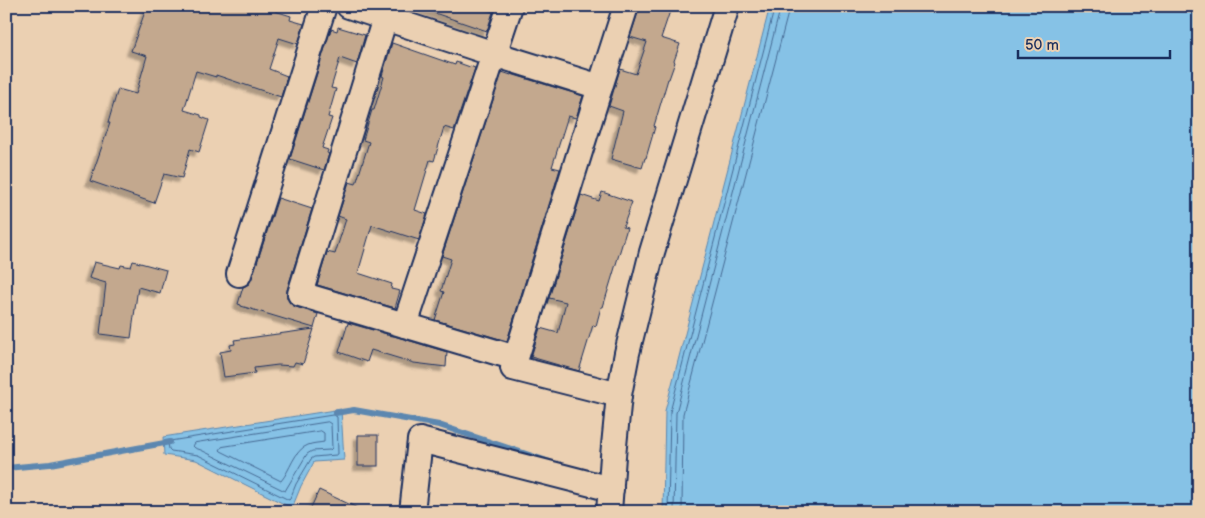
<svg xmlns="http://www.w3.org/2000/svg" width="1205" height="518" viewBox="0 0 1205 518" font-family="'Balsamiq Sans',sans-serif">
<defs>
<filter id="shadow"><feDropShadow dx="-4.5" dy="4.5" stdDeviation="1" flood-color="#0004"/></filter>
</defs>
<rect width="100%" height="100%" fill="#ebd0b2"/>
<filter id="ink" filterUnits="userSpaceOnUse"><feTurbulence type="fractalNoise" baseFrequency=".02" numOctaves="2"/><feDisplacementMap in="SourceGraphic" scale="10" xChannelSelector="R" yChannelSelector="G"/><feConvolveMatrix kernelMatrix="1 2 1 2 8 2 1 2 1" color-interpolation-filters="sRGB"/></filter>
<g filter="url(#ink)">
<g fill="#86c2e6" stroke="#5b87b0">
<path d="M770 6H1199V512H663L665 411Z"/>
<path d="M341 409 344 460 314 462 301 486 292 508 196 460 164 455 163 437Z"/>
</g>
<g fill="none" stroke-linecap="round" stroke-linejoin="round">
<g stroke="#466a94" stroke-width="1">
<path d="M334 415 337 417 338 454 336 455 314 457 311 459 296 484 290 499 289 500 198 455 171 451 169 449 168 443 171 441Z"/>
<path d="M328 422 331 424 332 448 330 450 312 451 307 454 285 491 201 450 195 448 193 446 195 443Z"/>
<path d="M321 431 324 433V442C319 443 313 443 308 445 294 450 290 471 281 481L221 451 220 450 222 447Z"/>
<path d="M668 512 670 412 775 6"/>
<path d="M674 512 676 413 781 6"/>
<path d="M682 512 683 414 788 13 789 6"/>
</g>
<g stroke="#5b87b0" stroke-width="6">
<path d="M335 413 354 410 439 425 550 462"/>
<path d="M6 468 50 464 170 442"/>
</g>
</g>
<g fill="#c3a88e" stroke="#1b2f5e" filter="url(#shadow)">
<path d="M147 6H277L275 11 291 16 290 20 304 24 298 44 279 38 269 69 287 76 281 97 216 75V77L196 71 184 110 201 115V117L209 120 199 152 190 149 182 178 164 174 154 203 90 181 110 123H108L118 89 136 94 147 56 131 51Z"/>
<path d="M424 6H476L493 12 487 31 423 9Z"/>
<path d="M640 6H657L670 11 661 38 680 44 674 61 675 62 669 79H668L654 126 655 127 646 158H645L642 168 611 159 623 111 609 106 620 69 636 74 647 42 630 37Z"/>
<path d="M338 27 365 35 357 64 340 58 331 88 336 89 328 117 332 118 322 148 328 150 327 153 329 154 324 170 290 159 331 29 337 31Z"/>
<path d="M392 43 455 65 456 62 470 67V66L475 68 454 130 444 127 434 161 430 160 415 210 427 214 419 240 372 225 358 273 392 284 391 289 400 291 395 308 317 285 327 252 335 254 346 219 338 216 349 182 356 184 369 142 363 140 372 110H374L384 77 382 76Z"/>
<path d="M502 72 511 75V74L583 96 576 118 568 116 552 167 560 169 507 341 435 320 444 292 441 291 451 259 442 256Z"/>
<path d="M602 192 632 202 623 227 627 228 603 307H601L596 326 593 325 579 371 531 357 540 328 558 333 566 302 549 298 581 195 599 201Z"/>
<path d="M278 198 312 209 287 290V297L290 303 296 307 318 314 314 328 241 306V305L238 304 243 287 249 284 252 278Z"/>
<path d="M133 261 166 270 160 293 138 287 131 338 100 334 106 283 89 278 94 262 120 268 121 265 131 267Z"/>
<path d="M348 323 387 334 386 335 394 336 447 352 446 367 414 363 371 350 367 362 339 352Z"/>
<path d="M314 329 303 364 295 362 293 366 278 365 254 368 255 373 224 377 220 352 231 350 230 345 235 344 234 340Z"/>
<rect x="358" y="435" width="20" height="31"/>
<path d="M319 490 366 512H309Z"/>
</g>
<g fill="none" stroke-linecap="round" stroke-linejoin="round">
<g stroke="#1b2f5e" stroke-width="28">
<g id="minor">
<path d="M349 6 494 54 405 325"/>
<path d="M510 6 494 54 600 87 516 358"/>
<path d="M385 18 300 294 516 358 513 368 619 395"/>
<path d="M600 87 626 6"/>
<path d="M239 274 324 6"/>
<path d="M412 512 420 440 611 489"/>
<path d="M609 512 613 456 619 395 627 353 652 252 727 6"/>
</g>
</g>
<use href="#minor" stroke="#ebd0b2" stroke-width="24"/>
</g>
</g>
<rect width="1205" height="518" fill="none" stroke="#ebd0b2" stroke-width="25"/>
<rect x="12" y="12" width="1180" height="493" fill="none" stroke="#1b2f5e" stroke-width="2" filter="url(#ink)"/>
<path d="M1018 50v8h152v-8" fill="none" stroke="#1b2f5e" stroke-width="2.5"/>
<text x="1025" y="50" font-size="15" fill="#1b2f5e" stroke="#ebd0b2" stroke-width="4" paint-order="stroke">50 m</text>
</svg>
